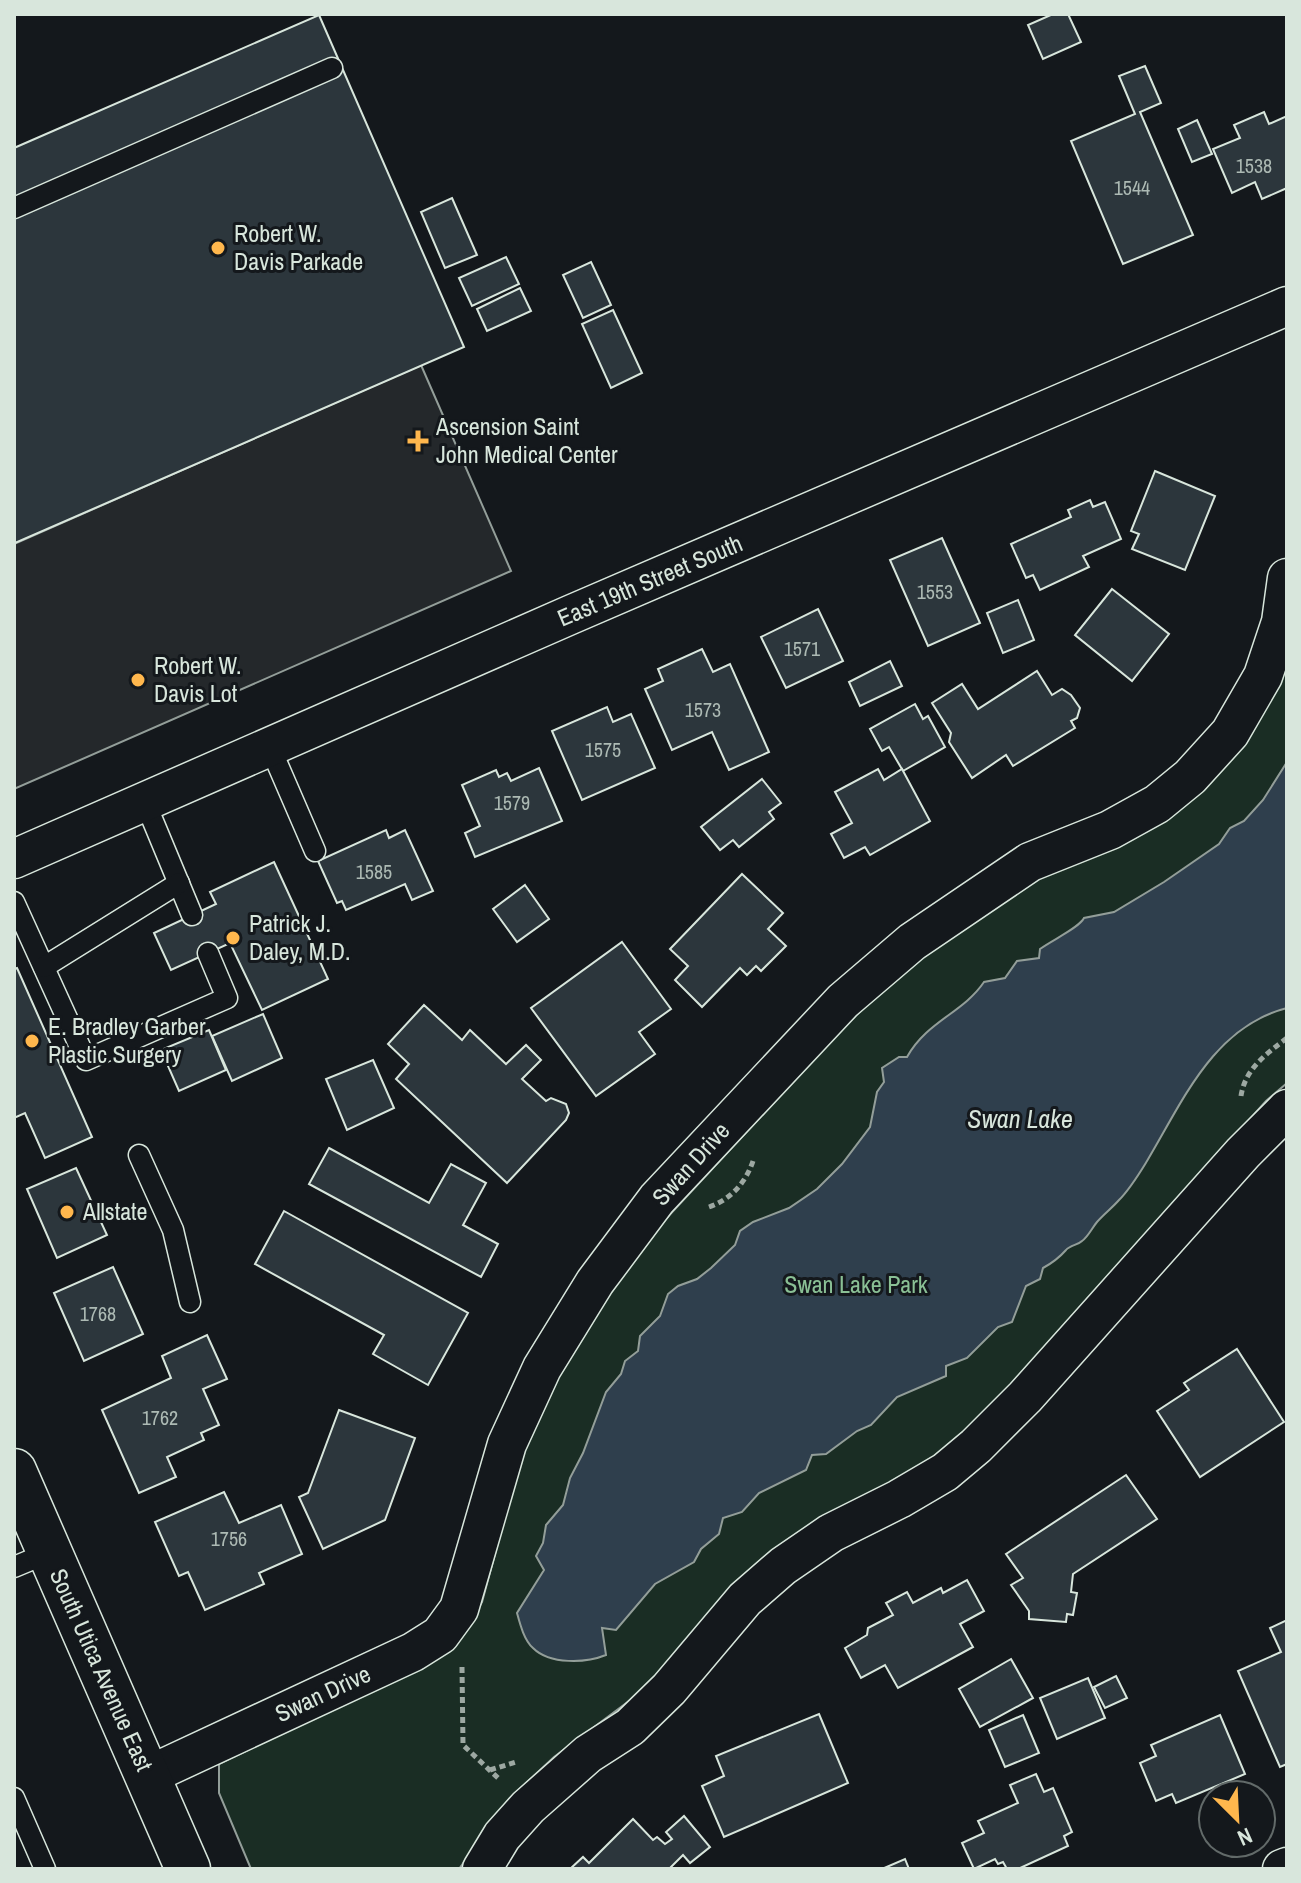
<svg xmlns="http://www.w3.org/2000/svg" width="1301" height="1883" viewBox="0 0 1301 1883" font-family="'Archivo Narrow',sans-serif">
<rect width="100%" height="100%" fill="#14181c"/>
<path fill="#1a2d24" stroke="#939e99" stroke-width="2" d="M1287 660V1083L1266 1101 987 1413 923 1466 794 1536 757 1563 725 1594 670 1663 637 1695 554 1757 509 1799 459 1869H251L219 1793V1764L428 1663 464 1633 482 1602 520 1461 554 1378 638 1249 842 1029 898 975 968 922 1058 867 1099 853Z"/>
<path fill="#24282b" stroke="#939e99" stroke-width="2" d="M421 365 511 571 14 789V544Z"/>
<path fill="#2f3f4d" stroke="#939e99" stroke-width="2" d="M1287 762V1008C1213 1027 1183 1101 1147 1161 1139 1174 1130 1189 1119 1200 1112 1208 1104 1214 1097 1222 1092 1228 1088 1237 1082 1241 1078 1245 1070 1245 1066 1250 1059 1258 1054 1262 1043 1268L1040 1279 1026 1286 1012 1322 998 1327 967 1358 946 1366V1376L897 1397 871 1425 857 1431 826 1454 812 1455 806 1470 759 1493 742 1512 723 1518 719 1534 701 1549 694 1562 655 1584 616 1630 602 1628 606 1655C586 1663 550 1665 533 1648 524 1640 520 1624 517 1613L544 1570 536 1556 543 1543 546 1525 563 1505 570 1478 583 1453 606 1392 621 1374 625 1361 638 1351 640 1336 660 1316 668 1294 678 1286 697 1279 711 1268 735 1245 740 1231 753 1222 789 1208 817 1189 842 1164 870 1127 877 1092 884 1082 882 1068 899 1057H907C927 1021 963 1013 984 982L1005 978 1017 961 1039 958 1040 949C1052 940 1079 928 1084 918L1114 912 1164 882 1219 844 1230 828 1244 821 1263 800Z"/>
<g fill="#2c363c" stroke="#d8e6dc" stroke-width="2">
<path d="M1053 14H1068L1081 42 1043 59 1028 25Z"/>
<path d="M319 15 464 347 15 543 14 148Z"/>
<path d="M1145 66 1161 103 1140 112 1193 235 1123 264 1071 141 1135 114 1119 76Z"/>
<path d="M1264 112 1269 124 1287 116V188L1262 199 1255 182 1232 193 1213 149 1240 138 1234 125Z"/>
<path d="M1197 120 1212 154 1192 162 1178 129Z"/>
<path d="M452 198 477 255 445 268 421 212Z"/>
<path d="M506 257 519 284 472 306 459 278Z"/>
<path d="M591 262 611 305 583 318 563 275Z"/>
<path d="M520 288 531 311 487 331 477 309Z"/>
<path d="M613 310 642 373 611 388 582 324Z"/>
<path d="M1155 471 1215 496 1185 570 1132 549 1139 534 1131 531Z"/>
<path d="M1090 500 1093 507 1105 502 1121 539 1083 556 1089 567 1040 590 1033 575 1026 578 1011 544 1071 517 1068 510Z"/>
<path d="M942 538 980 623 928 646 890 560Z"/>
<path d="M1112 589 1169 634 1132 681 1075 635Z"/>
<path d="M1018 600 1034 640 1003 653 987 613Z"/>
<path d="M818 609 843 661 786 688 761 637Z"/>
<path d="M702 649 713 672 730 664 769 752 729 770 712 732 672 750 645 689 663 681 658 669Z"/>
<path d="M890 661 902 686 860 706 849 682Z"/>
<path d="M1037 671 1052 695 1062 689 1071 695 1080 708 1077 718 1071 721 1075 728 1013 766 1006 755 972 778 949 742 951 733 932 703 962 684 978 709Z"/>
<path d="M915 704 923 719 928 716 945 747 903 771 889 747 882 751 870 729Z"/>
<path d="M607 707 613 722 631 714 655 768 582 800 552 731Z"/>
<path d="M539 768 562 821 475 857 465 833 480 826 462 785 496 770 499 777 507 773 511 781Z"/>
<path d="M878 769 884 780 902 769 930 821 870 855 865 847 844 858 831 834 852 823 835 792Z"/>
<path d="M762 779 781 803 769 812 774 819 739 847 733 840 720 850 701 827Z"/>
<path d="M386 830 389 838 405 830 433 891 412 900 405 884 346 910 342 901 337 903 318 861Z"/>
<path d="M274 862 328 979 262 1010 230 943 171 970 154 933 216 904 210 892Z"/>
<path d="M742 874 783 913 768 929 786 946 761 971 756 966 747 975 740 968 702 1007 675 980 688 966 670 949Z"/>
<path d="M525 885 549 919 517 942 493 909Z"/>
<path d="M622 942 671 1009 639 1032 655 1054 596 1096 531 1008Z"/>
<path d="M17 968 92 1137 45 1158 25 1113 14 1118V969Z"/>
<path d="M424 1005 462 1040 470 1030 506 1064 526 1045 541 1060 522 1079 546 1101 551 1098 566 1104 569 1113 566 1120 507 1183 396 1079 409 1064 388 1044Z"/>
<path d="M263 1014 282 1058 232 1081 212 1036Z"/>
<path d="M209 1030 226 1070 179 1091 161 1050Z"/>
<path d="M373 1060 394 1108 347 1130 326 1079Z"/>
<path d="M329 1148 429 1203 451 1164 486 1183 463 1225 498 1244 481 1277 309 1184Z"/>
<path d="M76 1168 107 1235 57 1258 27 1189Z"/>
<path d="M284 1211 468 1313 428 1385 373 1354 384 1335 255 1264Z"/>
<path d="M113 1267 143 1334 84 1361 54 1293Z"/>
<path d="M207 1335 227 1379 203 1389 219 1425 201 1433 204 1440 167 1457 176 1477 139 1493 102 1410 171 1378 162 1356Z"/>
<path d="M1237 1349 1284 1422 1200 1477 1157 1411 1189 1390 1184 1383Z"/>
<path d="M339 1410 415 1438 385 1520 323 1549 299 1497 308 1493Z"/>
<path d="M1126 1475 1157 1519 1073 1574 1071 1592 1077 1593 1073 1615 1067 1614 1066 1622 1029 1619V1611L1011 1585 1023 1578 1006 1554Z"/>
<path d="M224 1492 239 1523 281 1505 302 1554 259 1573 264 1584 205 1610 188 1572 179 1576 155 1522Z"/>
<path d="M967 1580 984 1611 960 1624 973 1647 898 1688 885 1665 861 1678 845 1648 867 1635 868 1628 893 1615 886 1603 907 1592 913 1603 941 1588 943 1593Z"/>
<path d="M1287 1620V1764L1280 1767 1238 1671 1281 1652 1270 1628Z"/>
<path d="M1011 1659 1033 1698 980 1727 959 1689Z"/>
<path d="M1116 1676 1127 1698 1105 1708 1094 1687Z"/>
<path d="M1088 1678 1105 1718 1057 1739 1040 1698Z"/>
<path d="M819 1714 848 1783 724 1837 702 1786 724 1776 716 1756Z"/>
<path d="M1023 1715 1039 1753 1005 1767 989 1730Z"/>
<path d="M1220 1715 1245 1774 1176 1803 1172 1794 1156 1801 1140 1763 1156 1756 1151 1745Z"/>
<path d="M1036 1774 1044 1792 1053 1788 1072 1832 1064 1836 1068 1846 1018 1869H1007L1003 1862 998 1864 995 1859 974 1869 962 1843 984 1833 978 1821 1018 1803 1010 1785Z"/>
<path d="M684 1816 710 1847 690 1863 683 1855 669 1869H570L583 1857 589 1863 633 1819 653 1840 657 1837 665 1844 672 1839 666 1832Z"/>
<path d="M905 1859 909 1869H882Z"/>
</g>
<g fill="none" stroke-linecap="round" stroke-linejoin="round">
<g stroke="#d8e6dc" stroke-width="23">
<g id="service">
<path d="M14 208 332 68"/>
<path d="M270 747 315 851"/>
<path d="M145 802 192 915"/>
<path d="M14 902 86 1060 227 998 208 953"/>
<path d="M44 967 179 883"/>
<path d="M139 1155 173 1230 190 1302"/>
<path d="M14 1567 50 1552"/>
<path d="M14 1798 45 1869"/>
</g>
</g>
<g stroke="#d8e6dc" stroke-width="41">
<g id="minor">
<path d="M14 859 570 615 1287 306"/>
<path d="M147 1776 413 1652 440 1635 459 1609 507 1444 542 1368 595 1282 657 1199 843 1001 912 942 1030 862 1110 830 1157 804 1190 777 1230 733 1263 676 1281 622 1287 578"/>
<path d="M482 1869 502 1836 528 1807 588 1754 630 1727 669 1689 745 1599 783 1566 831 1533 899 1499 945 1472 976 1446 1025 1397 1243 1153 1287 1109"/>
<path d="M1282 1869 1287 1867"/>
</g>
</g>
<g stroke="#d8e6dc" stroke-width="47">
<path id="secondary" d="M14 1471 188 1869"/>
</g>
<g stroke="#9da8a2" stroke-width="5" stroke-dasharray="6 4" stroke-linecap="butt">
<path d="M1241 1096C1245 1069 1266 1054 1287 1038"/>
<path d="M709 1207C732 1199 747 1181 754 1158"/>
<path d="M462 1667 463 1745 498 1778"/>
<path d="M490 1770 516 1762"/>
</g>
<use href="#service" stroke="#14181c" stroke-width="20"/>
<use href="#minor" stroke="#14181c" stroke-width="38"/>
<use href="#secondary" stroke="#14181c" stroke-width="44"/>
</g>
<g fill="#ffb74d" stroke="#14181c" stroke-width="3">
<circle cx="218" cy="248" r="8"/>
<path d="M414 429h8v8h8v8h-8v8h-8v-8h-8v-8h8z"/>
<circle cx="138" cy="680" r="8"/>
<circle cx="233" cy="938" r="8"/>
<circle cx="32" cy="1041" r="8"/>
<circle cx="67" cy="1212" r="8"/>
</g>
<g text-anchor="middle" stroke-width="6" stroke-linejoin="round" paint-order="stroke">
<g font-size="20" fill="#adbab4">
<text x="1254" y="173">1538</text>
<text x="1132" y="195">1544</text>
<text x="935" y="599">1553</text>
<text x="802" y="656">1571</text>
<text x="703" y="717">1573</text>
<text x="603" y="757">1575</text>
<text x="512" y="810">1579</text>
<text x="374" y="879">1585</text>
<text x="98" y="1321">1768</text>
<text x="160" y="1425">1762</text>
<text x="229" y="1546">1756</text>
</g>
<g font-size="24" fill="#d8e6dc" stroke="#14181c" text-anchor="start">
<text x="234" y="242">Robert W.<tspan x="234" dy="28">Davis Parkade</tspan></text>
<text x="436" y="435">Ascension Saint<tspan x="436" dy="28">John Medical Center</tspan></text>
<text x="154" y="674">Robert W.<tspan x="154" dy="28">Davis Lot</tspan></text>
<text x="249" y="932">Patrick J.<tspan x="249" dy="28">Daley, M.D.</tspan></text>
<text x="48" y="1035">E. Bradley Garber<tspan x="48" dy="28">Plastic Surgery</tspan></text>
<text x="83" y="1220">Allstate</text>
</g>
<g font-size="24" fill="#d8e6dc" stroke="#14181c">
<text transform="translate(650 581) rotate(-23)" y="8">East 19th Street South</text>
<text transform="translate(691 1164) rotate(-48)" y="8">Swan Drive</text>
<text transform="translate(101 1670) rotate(66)" y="8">South Utica Avenue East</text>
<text transform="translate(323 1694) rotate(-25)" y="8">Swan Drive</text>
</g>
<g font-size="24" fill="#8ac095" stroke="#14181c">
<text x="856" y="1293">Swan Lake Park</text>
</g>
<g font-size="26" font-style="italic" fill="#d8e6dc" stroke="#14181c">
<text x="1020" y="1128">Swan Lake</text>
</g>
</g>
<rect width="1301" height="1883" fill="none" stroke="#d8e6dc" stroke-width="32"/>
<g transform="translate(1237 1819) rotate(156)"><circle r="38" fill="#14181c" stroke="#626a69" stroke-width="2"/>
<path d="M0-6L14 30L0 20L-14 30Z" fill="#ffb74d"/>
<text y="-12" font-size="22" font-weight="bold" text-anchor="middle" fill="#d8e6dc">N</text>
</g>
</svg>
